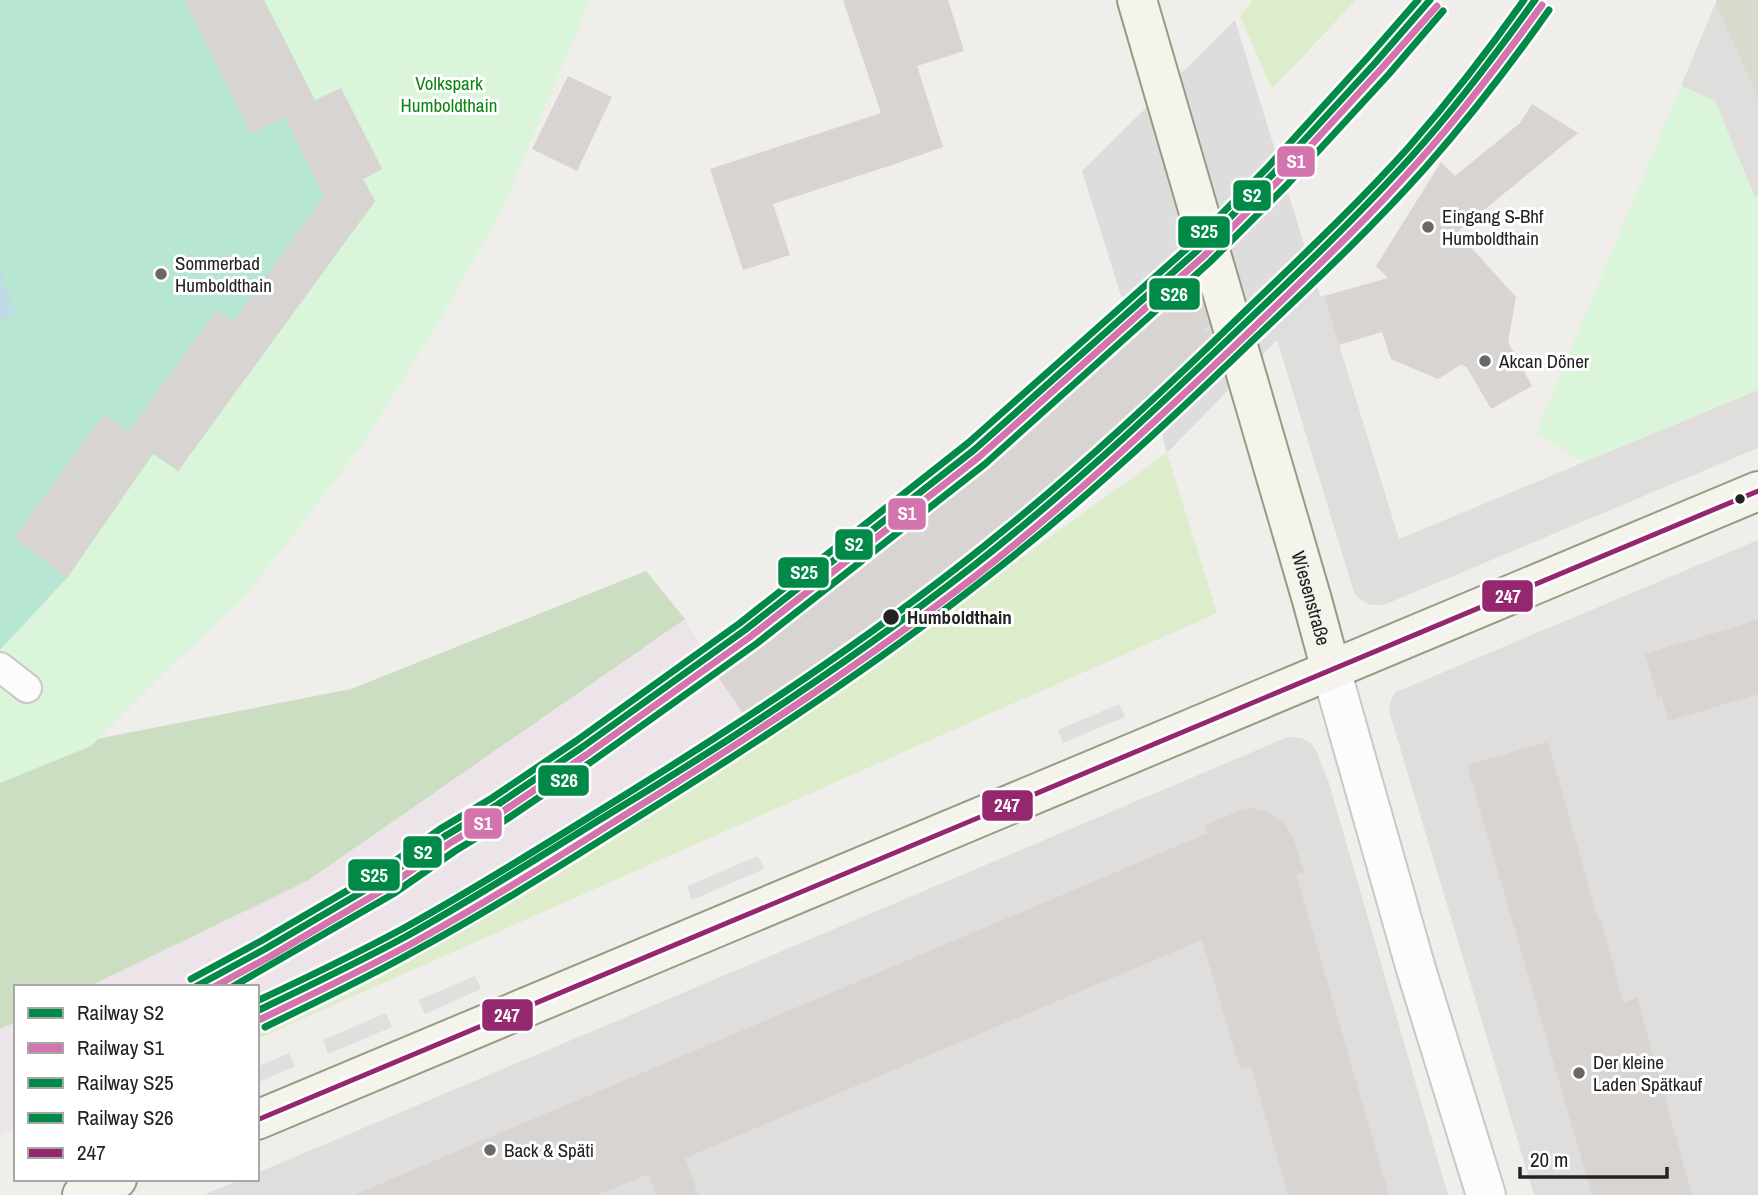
<svg xmlns="http://www.w3.org/2000/svg" width="1758" height="1195" viewBox="0 0 1758 1195" font-family="'Archivo Narrow',sans-serif">
<rect width="100%" height="100%" fill="#f0eeeb"/>
<g fill="#dfdedc">
<path d="M1717 0H1758V196L1755 198 1715 101 1681 86Z"/>
<path d="M1320 296H1324L1399 539 1758 390V448L1384 605H1370L1358 598 1354 592 1277 340Z"/>
<path d="M1758 540V1195H1534L1389 711 1391 700 1396 692Z"/>
<path d="M1288 737 1301 738 1311 743 1316 750 1329 783 1448 1195H204L242 1179H257V1173Z"/>
</g>
<g fill="#ede4e9">
<path d="M685 619 718 674 768 739 591 852 491 910 257 1018V987H88L307 881Z"/>
<path d="M16 1022V1128L0 1135V1029Z"/>
</g>
<path fill="#d9d9cd" d="M1717 0H1758V98L1716 3Z"/>
<g fill="#ddeccb">
<path d="M1253 0H1356L1272 89 1240 16Z"/>
<path d="M1167 453 1217 613 257 1039V1018L491 911 591 852 768 739Z"/>
</g>
<path fill="#cbdec1" d="M646 571 685 619 307 881 88 987H16V1022L0 1029V773L25 753 351 689Z"/>
<g fill="#daf5da">
<path d="M264 0H590L502 210 436 327 361 447 245 597 166 671 91 746 0 783V650L67 578 153 453 177 470 363 179 381 170 340 89 315 101Z"/>
<path d="M1681 86 1715 101 1755 197 1758 196V390L1583 462 1536 433Z"/>
</g>
<path fill="#b7e6d2" d="M0 0H264L315 100 341 88 382 169 363 179 375 201 178 471 153 454 67 578 0 650Z"/>
<g fill="#e0dfde">
<path d="M1119 704 1125 717 1063 743 1058 730Z"/>
<path d="M758 856 764 869 692 900 687 886Z"/>
<path d="M475 976 481 989 425 1014 418 1000Z"/>
<path d="M386 1013 392 1027 328 1054 323 1040Z"/>
<path d="M289 1053 295 1066 257 1083V1067Z"/>
</g>
<path fill="#bfdbe3" d="M0 268 16 314 0 321Z"/>
<path fill="#dedddd" d="M1235 20 1320 296 1167 453 1146 376 1082 171Z"/>
<g fill="#d7d4d2">
<path d="M184 0H264L315 101 341 88 382 169 363 179 375 201 178 471 153 453 67 578 14 538 104 414 128 432 217 310 233 322 324 196 285 117 251 134Z"/>
<path d="M843 0H948L964 51 917 66 943 147 898 163 773 204 790 255 743 270 710 169 881 113Z"/>
<path d="M568 76 612 97 577 171 532 149Z"/>
<path d="M1532 104 1578 133 1457 232 1516 297 1508 342 1532 386 1491 409 1466 366 1464 367 1462 364 1438 379 1391 359 1382 332 1339 345 1324 296 1388 278 1376 266 1441 162 1455 176 1520 123Z"/>
<path d="M1190 261 1209 325 1201 332 1210 330 1214 342 1095 452 968 558 842 652 747 719 711 667 973 459Z"/>
<path d="M1758 620V694L1669 721 1661 696 1658 698 1645 654Z"/>
<path d="M1548 742 1598 920 1601 919 1623 1003 1637 997 1692 1195H1592L1467 765Z"/>
<path d="M1251 808 1268 812 1273 815 1283 822 1293 837 1304 872 1296 874 1389 1195H1288L1251 1066 1240 1069 1202 940 685 1158 698 1195H656L649 1174 597 1195H354L1208 833 1205 825 1239 811Z"/>
</g>
<g fill="none" stroke-linecap="round" stroke-linejoin="round">
<g stroke="#c9c8c7" stroke-width="32">
<path id="lane" d="M0 667 27 688"/>
</g>
<g stroke="#c9c8c7" stroke-width="42">
<path id="street" d="M1331 670 1416 969 1486 1195"/>
</g>
<g stroke="#999a82" stroke-width="42">
<g id="secondary">
<path id="s1" d="M1137 0 1312 600 1331 670"/>
<path d="M257 1120 1758 491"/>
<path d="M82 1195 117 1179"/>
</g>
</g>
<use href="#lane" stroke="#fdfcfc" stroke-width="28"/>
<use href="#street" stroke="#fdfcfc" stroke-width="38"/>
<use href="#secondary" stroke="#f4f4ed" stroke-width="38"/>
<g stroke="#fff" stroke-width="10">
<path id="bus-1" d="M257 1120 1758 491"/>
</g>
<use href="#bus-1" stroke="#95276e" stroke-width="5"/>
<g stroke="#fff" stroke-width="12">
<g id="rail-1">
<path d="M195 987 265 949 384 879 445 836 497 805 581 748 745 630 974 450 1198 250 1273 174 1376 62 1430 0"/>
<path d="M257 1011C307 987 357 963 405 937 470 901 533 861 596 822 726 744 853 660 972 567 1065 494 1152 413 1237 331 1297 274 1357 217 1412 156 1457 106 1496 54 1535 0"/>
</g>
</g>
<g stroke="#fff" stroke-width="12">
<g id="rail-2">
<path d="M214 987 269 957 388 887 450 843 502 812 586 755 750 637 979 457 1204 256 1279 180 1382 68 1437 6"/>
<path d="M261 1019C311 995 361 971 409 945 486 903 561 855 636 808 753 735 869 659 978 574 1071 501 1158 419 1244 337 1303 280 1364 223 1419 161 1463 112 1503 59 1542 5"/>
</g>
</g>
<g stroke="#fff" stroke-width="12">
<g id="rail-3">
<path d="M191 979 261 941 379 872 440 829 492 798 576 741 740 623 968 443 1192 244 1267 168 1369 56 1418 0"/>
<path d="M257 1001C306 978 356 954 404 928 480 886 554 839 628 793 758 712 886 627 1004 530 1084 465 1160 394 1234 322 1293 265 1353 209 1408 148 1449 101 1488 51 1524 0"/>
</g>
</g>
<g stroke="#fff" stroke-width="12">
<g id="rail-4">
<path d="M232 987 393 894 455 851 507 819 591 762 756 644 985 464 1210 262 1286 186 1389 74 1443 11"/>
<path d="M265 1027C314 1003 365 979 413 952 491 910 566 862 641 815 758 742 874 666 983 580 1077 507 1164 426 1250 343 1310 286 1371 229 1426 167 1470 117 1511 64 1549 10"/>
</g>
</g>
<use href="#rail-1" stroke="#018a47" stroke-width="7"/>
<use href="#rail-2" stroke="#d474ae" stroke-width="7"/>
<use href="#rail-3" stroke="#018a47" stroke-width="7"/>
<use href="#rail-4" stroke="#018a47" stroke-width="7"/>
</g>
<g fill="#6a6968" stroke="#fff" stroke-width="2.5">
<circle cx="1428" cy="227" r="7"/>
<circle cx="161" cy="274" r="7"/>
<circle cx="1485" cy="361" r="7"/>
<circle cx="1579" cy="1073" r="7"/>
<circle cx="490" cy="1150" r="7"/>
</g>
<g fill="#222" stroke="#fff" stroke-width="2.5">
<circle cx="1740" cy="499" r="6"/>
<circle cx="891" cy="617" r="9"/>
</g>
<g text-anchor="middle" stroke-width="6" stroke-linejoin="round" paint-order="stroke">
<g font-size="19" fill="#0c8416" stroke="#fff">
<text x="449" y="90">Volkspark<tspan x="449" dy="22">Humboldthain</tspan></text>
</g>
<g font-size="19" fill="#222" stroke="#fff" text-anchor="start">
<text x="1442" y="223">Eingang S-Bhf<tspan x="1442" dy="22">Humboldthain</tspan></text>
<text x="175" y="270">Sommerbad<tspan x="175" dy="22">Humboldthain</tspan></text>
<text x="1499" y="368">Akcan Döner</text>
<text x="1593" y="1069">Der kleine<tspan x="1593" dy="22">Laden Spätkauf</tspan></text>
<text x="504" y="1157">Back &amp; Späti</text>
</g>
<g font-size="19" fill="#222" stroke="#fff">
<text dy="7" stroke="none"><textPath href="#s1" startOffset="623">Wiesenstraße</textPath></text>
</g>
<g font-size="19" font-weight="bold" fill="#222" stroke="#fff" text-anchor="start">
<text x="907" y="624">Humboldthain</text>
</g>
</g>
<g stroke="#fff" stroke-width="2.5">
<rect x="1276" y="145" width="40" height="33" rx="7" fill="#d474ae"/>
<rect x="1232" y="179" width="40" height="33" rx="7" fill="#018a47"/>
<rect x="1177" y="215" width="54" height="34" rx="7" fill="#018a47"/>
<rect x="1148" y="277" width="53" height="34" rx="7" fill="#018a47"/>
<rect x="887" y="497" width="40" height="34" rx="7" fill="#d474ae"/>
<rect x="834" y="528" width="40" height="33" rx="7" fill="#018a47"/>
<rect x="777" y="556" width="53" height="33" rx="7" fill="#018a47"/>
<rect x="1481" y="579" width="53" height="34" rx="7" fill="#95276e"/>
<rect x="537" y="764" width="53" height="33" rx="7" fill="#018a47"/>
<rect x="981" y="789" width="53" height="33" rx="7" fill="#95276e"/>
<rect x="463" y="807" width="40" height="33" rx="7" fill="#d474ae"/>
<rect x="402" y="835" width="41" height="34" rx="7" fill="#018a47"/>
<rect x="347" y="858" width="54" height="34" rx="7" fill="#018a47"/>
<rect x="481" y="998" width="53" height="34" rx="7" fill="#95276e"/>
</g>
<g font-size="19" text-anchor="middle" font-weight="bold" fill="#fff">
<text x="1296" y="168">S1</text>
<text x="1252" y="202">S2</text>
<text x="1204" y="238">S25</text>
<text x="1174" y="301">S26</text>
<text x="907" y="520">S1</text>
<text x="854" y="551">S2</text>
<text x="804" y="579">S25</text>
<text x="1508" y="603">247</text>
<text x="564" y="787">S26</text>
<text x="1007" y="812">247</text>
<text x="483" y="830">S1</text>
<text x="423" y="859">S2</text>
<text x="374" y="882">S25</text>
<text x="507" y="1022">247</text>
</g>
<rect x="14" y="985" width="245" height="196" fill="#ffffff" stroke="#a7a7a7" stroke-width="2"/>
<rect x="28" y="1008" width="35" height="10" fill="#018a47" stroke="#a7a7a7" stroke-width="2"/>
<text x="77" y="1020" font-size="21" fill="#222222">Railway S2</text>
<rect x="28" y="1043" width="35" height="10" fill="#d474ae" stroke="#a7a7a7" stroke-width="2"/>
<text x="77" y="1055" font-size="21" fill="#222222">Railway S1</text>
<rect x="28" y="1078" width="35" height="10" fill="#018a47" stroke="#a7a7a7" stroke-width="2"/>
<text x="77" y="1090" font-size="21" fill="#222222">Railway S25</text>
<rect x="28" y="1113" width="35" height="10" fill="#018a47" stroke="#a7a7a7" stroke-width="2"/>
<text x="77" y="1125" font-size="21" fill="#222222">Railway S26</text>
<rect x="28" y="1148" width="35" height="10" fill="#95276e" stroke="#a7a7a7" stroke-width="2"/>
<text x="77" y="1160" font-size="21" fill="#222222">247</text>
<path d="M1520 1167v10h147v-10" fill="none" stroke="#222222" stroke-width="3.5"/>
<text x="1530" y="1167" font-size="21" fill="#222222" stroke="#ffffff" stroke-width="5" paint-order="stroke">20 m</text>
</svg>
